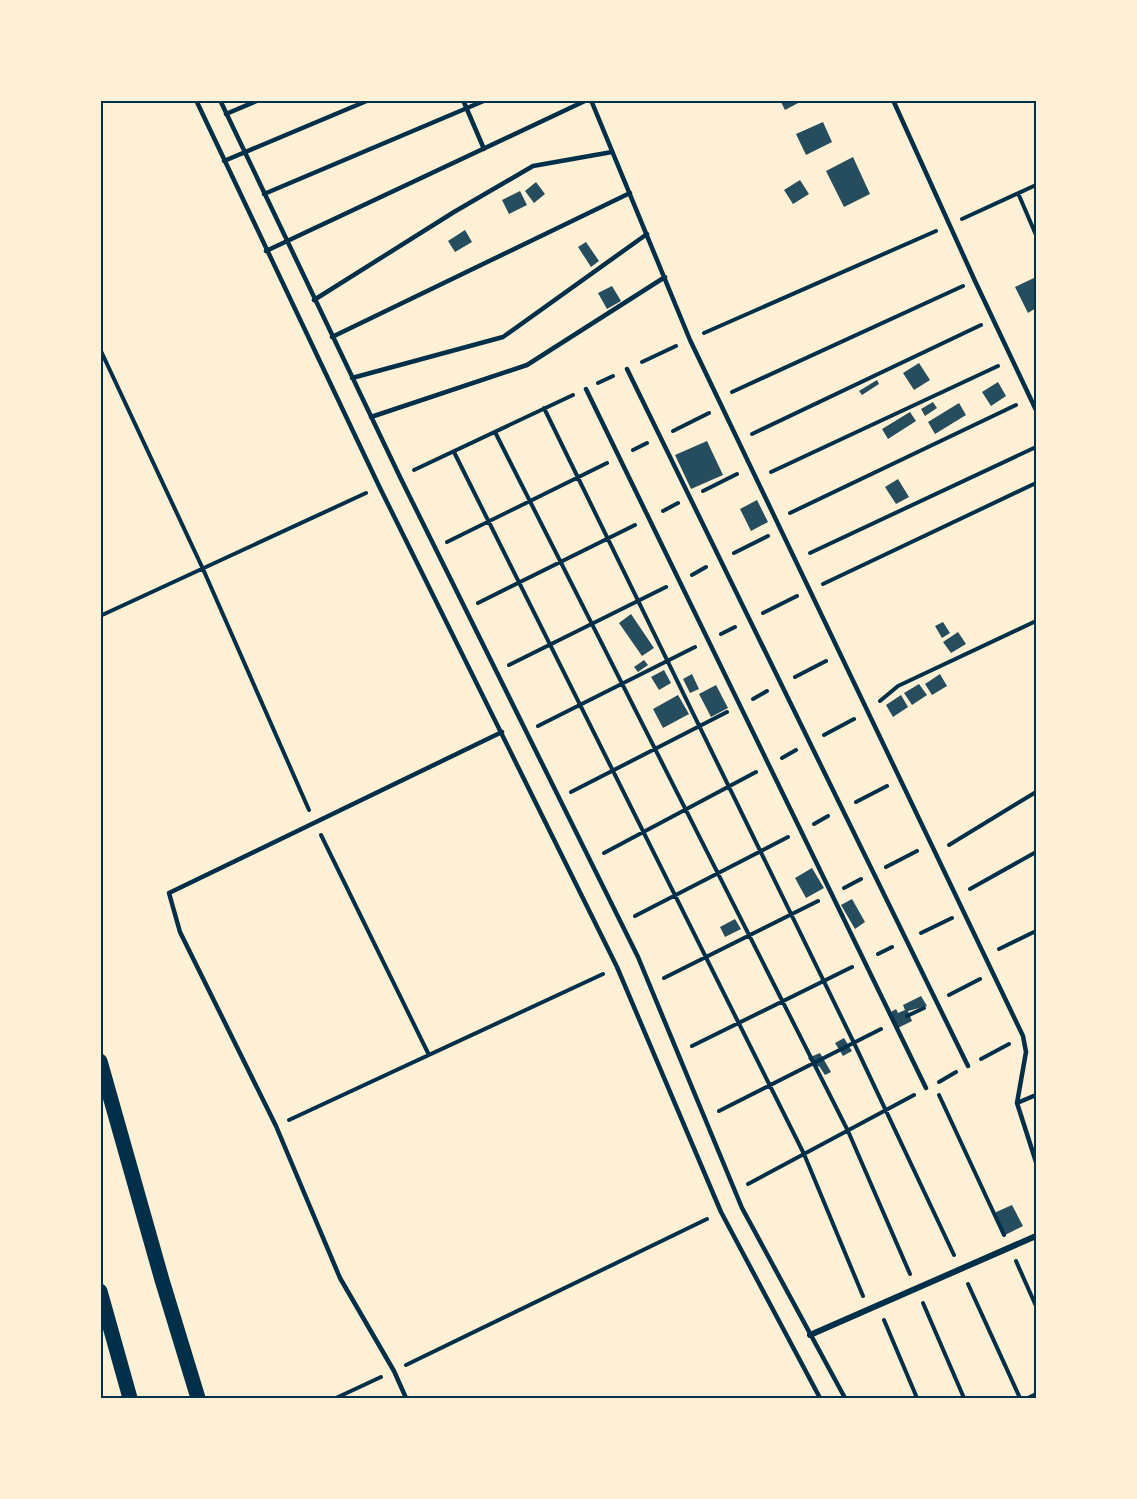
<svg xmlns="http://www.w3.org/2000/svg" width="1137" height="1499" font-family="'Golos Text',sans-serif">
	<rect width="100%" height="100%" fill="#fdf0d5"/>
	<!-- building -->
	<path fill="#264d5e" d="M780 100H799L800 102 785 110Z
		M823 122 832 142 806 155 796 134Z
		M853 157 870 194 844 207 826 171Z
		M800 180 809 194 793 204 784 190Z
		M536 182 545 194 534 203 525 191Z
		M520 191 527 205 509 214 502 200Z
		M465 230 472 242 455 252 448 241Z
		M586 242 599 261 591 267 578 247Z
		M1036 277V308L1028 313 1015 287Z
		M612 286 621 301 607 309 598 293Z
		M919 363 930 380 914 390 903 373Z
		M877 380 879 384 862 395 859 391Z
		M998 382 1006 396 991 406 982 392Z
		M933 402 937 408 925 416 921 409Z
		M959 403 966 415 935 434 928 422Z
		M910 412 916 421 888 439 882 429Z
		M707 441 723 475 691 489 675 455Z
		M898 479 909 497 896 504 885 487Z
		M757 500 768 522 751 531 740 509Z
		M631 614 654 648 642 656 619 623Z
		M943 622 950 633 942 638 935 626Z
		M958 632 966 644 951 653 943 642Z
		M644 660 648 665 638 672 634 667Z
		M664 670 671 683 659 690 651 677Z
		M692 674 699 689 690 693 683 679Z
		M940 674 947 686 932 695 925 684Z
		M919 684 927 695 912 705 904 693Z
		M716 685 728 708 711 717 699 694Z
		M678 695 689 714 663 728 653 709Z
		M901 695 908 707 893 717 886 705Z
		M812 868 824 888 806 898 795 878Z
		M852 899 865 922 855 929 841 905Z
		M735 919 741 929 725 937 720 927Z
		M921 996 927 1006 908 1011 912 1021 898 1028 891 1012 896 1009 898 1013 905 1010 903 1005Z
		M844 1038 852 1051 843 1056 835 1043Z
		M820 1053 831 1072 825 1075 819 1066 815 1068 808 1058Z
		M1012 1205 1023 1226 1005 1235 994 1213Z"/>
	<g fill="none" stroke-linecap="round" stroke-linejoin="round">
		<!-- path -->
		<path stroke="#003049" stroke-width="4" d="M1018 193 1036 235
			M962 219 1036 185
			M704 333 936 231
			M100 349 203 569 309 810
			M642 362 676 346
			M598 383 613 376
			M732 392 963 286
			M544 408 854 1043 954 1255
			M673 431 709 413
			M495 432 848 1131 910 1274
			M752 434 981 325
			M633 450 647 443
			M454 452 804 1154 863 1296
			M414 470 573 395
			M771 472 998 366
			M703 491 737 474
			M663 511 678 503
			M790 513 1016 405
			M447 542 607 463
			M734 553 768 536
			M810 553 1036 447
			M692 575 706 567
			M823 584 1036 483
			M478 603 635 525
			M763 613 797 596
			M100 616 366 493
			M721 634 735 627
			M509 665 666 587
			M795 677 826 661
			M753 699 767 691
			M880 701 898 686 1036 621
			M538 726 695 647
			M824 735 854 719
			M782 758 796 750
			M571 792 727 712
			M856 802 887 786
			M814 824 828 816
			M321 835 429 1055
			M949 845 1036 792
			M604 853 756 772
			M886 867 917 851
			M844 888 861 879
			M970 889 1036 852
			M635 916 788 837
			M921 933 952 918
			M999 949 1036 931
			M878 954 892 947
			M664 978 818 901
			M949 995 980 979
			M907 1016 924 1008
			M692 1046 852 967
			M981 1059 1009 1044
			M939 1082 956 1072
			M939 1095 1004 1235
			M719 1111 881 1029
			M289 1120 603 974
			M748 1184 914 1095
			M1016 1261 1036 1306
			M968 1284 1020 1398
			M923 1303 964 1398
			M884 1320 917 1398
			M406 1365 707 1219
			M336 1398 381 1377
			M1028 1398 1036 1394"/>
		<!-- service -->
		<path stroke="#003049" stroke-width="4.5" d="M196 100 379 486 617 967 721 1212 820 1398
			M220 100 400 477 638 957 742 1208 845 1398
			M463 100 484 149
			M591 100 690 340 1023 1036 1026 1052 1017 1103 1036 1162
			M893 100 975 281 1036 410
			M226 114 259 100
			M224 161 369 100
			M264 194 486 100
			M266 251 587 100
			M314 300 454 212 533 166 612 152
			M332 337 630 193
			M627 369 968 1066
			M352 378 503 337 647 234
			M586 389 926 1088
			M371 417 527 365 665 277
			M1017 1103 1036 1095
			M406 1398 394 1371 340 1278 276 1126 180 932 169 893 502 732"/>
		<!-- minor -->
		<path stroke="#003049" stroke-width="6" d="M810 1335 1036 1236"/>
		<!-- primary -->
		<path stroke="#003049" stroke-width="15" d="M100 1061 162 1280 198 1398
			M100 1291 130 1398"/>
	</g>
	<!-- border -->
	<rect width="1137" height="1499" fill="none" stroke="#fdf0d5" stroke-width="204"/>
	<rect x="102" y="102" width="933" height="1295" fill="none" stroke="#003049" stroke-width="2"/>
</svg>
